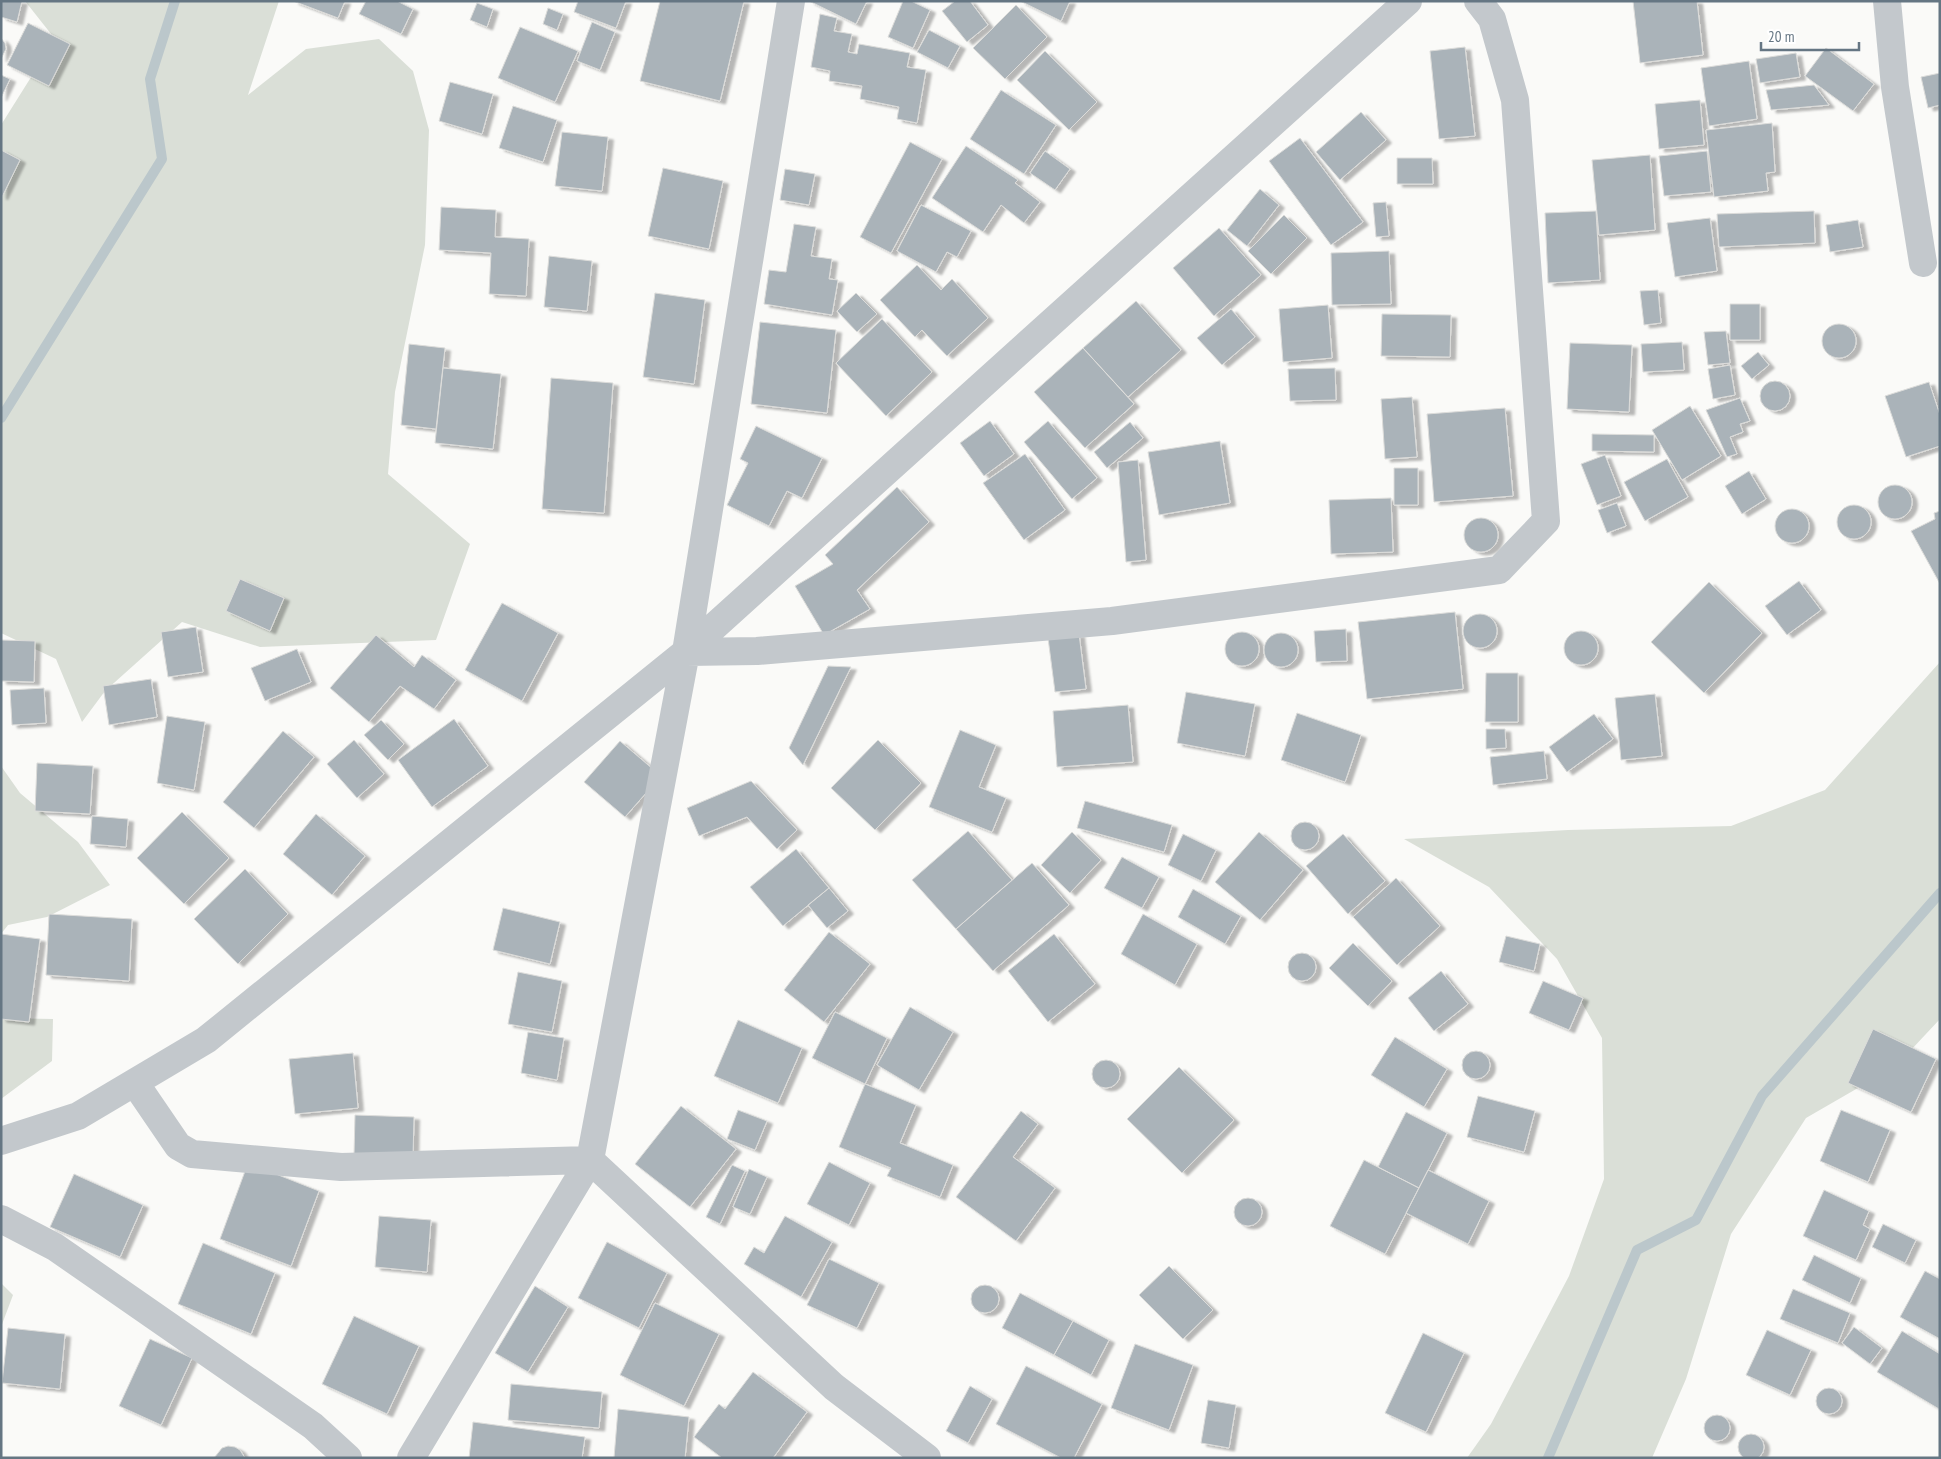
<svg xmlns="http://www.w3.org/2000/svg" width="1941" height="1459" font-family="'PT Sans Narrow',sans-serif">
	<defs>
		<filter id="shadow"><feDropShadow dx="5.5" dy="3" stdDeviation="1" flood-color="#0004"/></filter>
	</defs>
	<rect width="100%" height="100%" fill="#fafaf8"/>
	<!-- green -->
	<path fill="#dadfd7" d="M25 1H279L248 95 306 49 379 39 413 71 429 130 425 245 395 392 388 474 470 544 436 640 260 647 182 622 105 691 82 722 56 659 1 633V125L55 39Z
		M1940 662V1019L1896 1066 1806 1118 1731 1234 1686 1379 1652 1458H1467L1491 1424 1569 1276 1604 1179 1602 1038 1557 959 1489 887 1404 839 1568 830 1731 826 1825 790Z
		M1 766 20 793 78 842 110 885 47 917 8 925 1 934Z
		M1 1018 53 1019 52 1061 1 1099Z
		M1 1283 13 1295 1 1327Z"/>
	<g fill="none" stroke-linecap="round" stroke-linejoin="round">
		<!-- stream -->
		<path stroke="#bbc7cb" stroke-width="10" d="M1 418 162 159 150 79 175 1
			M1548 1458 1637 1250 1696 1220 1762 1096 1940 893"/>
	</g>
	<!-- building -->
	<path fill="#aab3b9" stroke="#dcdcda" filter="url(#shadow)" d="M1 1H22L17 22 1 17Z
		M293 1H345L338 18Z
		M366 1H397L413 9 401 34 359 14Z
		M578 1H626L616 28 574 12Z
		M660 1H744L720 101 640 81Z
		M809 1H867L856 24Z
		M903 1H911L930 10 913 48 888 37Z
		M955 1H970L988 25 967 42 942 11Z
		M1020 1H1070L1061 21Z
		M1633 1H1697L1703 55 1640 63Z
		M477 3 493 9 487 27 470 20Z
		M1016 5 1047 37 1005 79 973 48Z
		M548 8 563 14 557 30 543 24Z
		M820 14 837 18 834 31 852 34 848 52 857 54 859 44 910 53 907 67 926 70 917 123 897 119 899 107 860 99 862 86 829 81 830 71 811 67Z
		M592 22 615 32 600 70 577 61Z
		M28 23 70 44 49 86 7 65Z
		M520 27 578 51 555 102 498 78Z
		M929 30 960 46 948 68 917 52Z
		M1 38 5 43 6 49 1 59Z
		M1465 47 1475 136 1439 139 1430 51Z
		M1826 48 1874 84 1853 111 1805 76Z
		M1045 51 1097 102 1069 130 1017 80Z
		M1796 53 1800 77 1760 83 1756 59Z
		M1749 61 1757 119 1709 126 1701 68Z
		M1940 73V105L1928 108 1921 77Z
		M1 75 10 79 1 98Z
		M450 82 493 94 482 134 439 121Z
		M1814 85 1829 105 1771 110 1766 90Z
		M1001 90 1056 125 1024 174 970 139Z
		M1700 100 1704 145 1659 149 1655 104Z
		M513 106 557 120 543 162 499 148Z
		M1361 112 1386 140 1340 180 1316 152Z
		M1772 123 1775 172 1766 173 1768 191 1714 197 1706 130Z
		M562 132 608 137 602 191 555 186Z
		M1300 138 1363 222 1331 245 1269 161Z
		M910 142 942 159 891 253 860 237Z
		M966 146 1018 180 1015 183 1040 202 1024 223 1001 205 983 232 932 198Z
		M1 150 20 160 2 197 1 196Z
		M1045 151 1070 169 1055 190 1030 173Z
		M1707 151 1711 192 1664 196 1659 156Z
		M1650 155 1655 230 1599 235 1592 160Z
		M1397 158H1432L1433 184H1397Z
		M663 168 723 181 709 249 648 236Z
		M785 169 815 174 809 205 780 200Z
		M1260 189 1279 205 1247 246 1227 230Z
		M1386 202 1389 236 1376 237 1373 203Z
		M921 205 971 231 957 257 947 252 936 272 897 251Z
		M441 207 496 210 495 237 529 239 526 296 489 294 491 253 439 250Z
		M1596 211 1600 280 1548 283 1545 213Z
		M1814 211 1815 243 1719 247 1717 214Z
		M1284 215 1307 238 1271 274 1248 251Z
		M1710 218 1717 271 1675 277 1667 223Z
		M1858 220 1863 247 1830 252 1826 225Z
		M794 224 816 227 811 256 832 259 829 279 838 280 832 315 764 304 769 270 786 272Z
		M1219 228 1261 275 1214 316 1173 268Z
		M1389 251 1391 304 1332 305 1331 253Z
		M549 256 592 261 587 311 544 307Z
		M917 265 941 290 952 279 988 318 947 356 922 330 915 337 880 300Z
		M1658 290 1661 323 1644 325 1640 291Z
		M655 293 705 300 694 384 643 377Z
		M856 293 877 314 857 332 837 311Z
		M1136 301 1181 350 1128 397 1083 348Z
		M1730 304H1760V340H1730Z
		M1328 305 1332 358 1283 362 1279 309Z
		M1231 309 1255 337 1222 365 1197 338Z
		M1382 314 1451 315 1450 357 1381 356Z
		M882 319 932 372 886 416 836 363Z
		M760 322 836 330 827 413 751 404Z
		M1822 341a17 17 0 1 1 34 0a17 17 0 1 1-34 0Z
		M1726 331 1730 363 1708 365 1704 332Z
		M1682 342 1684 370 1643 372 1641 344Z
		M1570 343 1632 345 1629 412 1567 409Z
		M409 344 445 348 436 429 401 425Z
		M1083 348 1134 404 1085 448 1034 392Z
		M1758 352 1769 365 1752 379 1741 366Z
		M1730 365 1735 395 1713 399 1708 369Z
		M443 368 501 374 493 449 435 443Z
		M1335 368 1336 400 1290 401 1288 369Z
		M551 378 613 383 604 513 542 509Z
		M1760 396a15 15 0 1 1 30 0a15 15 0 1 1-30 0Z
		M1929 382 1940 415V446L1906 457 1885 396Z
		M1412 397 1417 457 1385 459 1381 399Z
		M1740 398 1750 421 1740 424 1743 432 1730 437 1737 454 1727 457 1706 410Z
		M1690 406 1721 456 1682 480 1652 430Z
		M1505 408 1513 496 1434 502 1427 414Z
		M990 421 1014 454 984 476 960 443Z
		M1048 421 1097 478 1072 499 1024 442Z
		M1130 422 1143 438 1107 468 1094 452Z
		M756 426 822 458 802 498 787 491 769 526 727 505 748 463 740 459Z
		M1592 434 1654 435V452L1592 451Z
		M1220 441 1230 503 1159 515 1148 452Z
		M1025 454 1065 510 1024 540 983 483Z
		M1605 455 1621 496 1597 505 1581 464Z
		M1667 459 1688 497 1645 521 1624 482Z
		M1138 460 1146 560 1126 562 1118 462Z
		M1394 468H1418V505H1394Z
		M1749 471 1766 499 1742 514 1725 486Z
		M1878 502a17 17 0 1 1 34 0a17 17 0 1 1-34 0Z
		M897 487 929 522 857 590 870 609 824 635 795 586 833 564 825 555Z
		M1391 498 1393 552 1331 554 1329 500Z
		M1617 503 1626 526 1607 533 1598 510Z
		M1837 522a17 17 0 1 1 34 0a17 17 0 1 1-34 0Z
		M1775 526a17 17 0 1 1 34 0a17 17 0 1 1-34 0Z
		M1940 511V584L1911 531 1935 519 1934 513Z
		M1464 535a17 17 0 1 1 34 0a17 17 0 1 1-34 0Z
		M240 579 284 598 270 631 226 611Z
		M1799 581 1821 610 1787 635 1765 606Z
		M1709 582 1762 633 1704 693 1651 642Z
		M502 603 558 633 522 701 465 670Z
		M1455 612 1463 689 1367 699 1358 622Z
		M1463 631a17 17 0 1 1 34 0a17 17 0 1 1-34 0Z
		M196 627 203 672 168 677 161 632Z
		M1346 629 1347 661 1316 662 1314 631Z
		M1564 648a17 17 0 1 1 34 0a17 17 0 1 1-34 0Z
		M1225 649a17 17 0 1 1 34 0a17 17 0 1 1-34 0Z
		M1264 650a17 17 0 1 1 34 0a17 17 0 1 1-34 0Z
		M1079 634 1086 689 1055 692 1048 638Z
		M376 635 414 667 422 655 456 680 434 709 400 686 369 722 330 688Z
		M1 640 35 641 34 682 1 681Z
		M297 649 311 682 265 701 251 668Z
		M828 666 851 667 803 765 789 748Z
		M1486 673H1518V722H1485Z
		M151 679 157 717 109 725 103 686Z
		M44 688 46 723 12 725 10 690Z
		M1186 692 1255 704 1245 756 1177 743Z
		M1655 694 1662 756 1621 760 1615 698Z
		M1128 705 1133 762 1057 767 1053 711Z
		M1297 713 1361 735 1345 782 1281 760Z
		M1594 714 1613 739 1567 772 1549 747Z
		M167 716 205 722 194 790 157 783Z
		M454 719 488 766 432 807 398 760Z
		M381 720 404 744 388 760 364 735Z
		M1486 729H1505L1506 748 1486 749Z
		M960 730 996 745 979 787 1006 798 992 832 929 807Z
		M283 731 314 757 254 828 223 802Z
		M354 740 384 774 357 798 327 764Z
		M878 740 921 783 875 830 831 788Z
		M620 741 661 776 625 817 584 782Z
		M1544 751 1547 779 1493 785 1490 757Z
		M37 763 93 766 90 814 35 811Z
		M751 781 797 830 777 849 747 817 699 836 687 808Z
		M1085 801 1172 825 1164 852 1077 828Z
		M182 812 229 858 184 904 137 858Z
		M316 814 365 856 332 895 283 854Z
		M92 816 128 819 126 847 90 844Z
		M1291 836a14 14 0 1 1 28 0a14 14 0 1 1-28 0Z
		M968 831 1012 880 956 929 912 880Z
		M1072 832 1101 860 1070 893 1041 865Z
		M1259 832 1303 870 1260 920 1215 882Z
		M1183 834 1216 850 1201 881 1168 865Z
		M1343 834 1385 881 1348 914 1306 866Z
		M796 849 829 888 783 926 750 887Z
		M1122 857 1159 877 1142 908 1104 888Z
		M1032 863 1069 905 993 971 956 929Z
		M245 869 288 914 238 964 194 919Z
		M1396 878 1440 926 1397 965 1353 917Z
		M829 888 848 911 827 928 808 905Z
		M1193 889 1241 916 1225 944 1178 917Z
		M503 908 560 922 550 964 493 950Z
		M49 914 132 919 129 981 46 975Z
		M1143 914 1197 944 1175 985 1121 954Z
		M829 932 870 964 824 1022 784 990Z
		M1 934 40 939 29 1022 1 1019Z
		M1054 934 1095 984 1048 1022 1008 971Z
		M1506 936 1540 944 1534 971 1499 962Z
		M1353 943 1392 981 1368 1006 1329 968Z
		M1288 967a14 14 0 1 1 28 0a14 14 0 1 1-28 0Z
		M1441 971 1468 1004 1434 1031 1408 998Z
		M518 972 562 981 552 1032 508 1024Z
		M1543 981 1583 998 1569 1030 1529 1013Z
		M910 1007 953 1032 919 1090 877 1065Z
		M835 1012 887 1038 865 1084 812 1058Z
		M738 1020 802 1048 778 1103 714 1076Z
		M1873 1029 1936 1059 1911 1112 1848 1083Z
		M528 1032 564 1038 557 1080 521 1073Z
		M1395 1037 1447 1069 1424 1107 1371 1075Z
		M1462 1065a14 14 0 1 1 28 0a14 14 0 1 1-28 0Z
		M353 1053 358 1108 295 1114 289 1059Z
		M1092 1074a14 14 0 1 1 28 0a14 14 0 1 1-28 0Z
		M1179 1067 1234 1120 1182 1173 1127 1119Z
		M865 1084 916 1105 900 1143 953 1165 940 1197 887 1176 891 1168 839 1147Z
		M1478 1096 1535 1111 1524 1152 1467 1137Z
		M681 1106 736 1149 690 1207 635 1164Z
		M738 1110 767 1121 755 1150 727 1139Z
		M1841 1110 1890 1130 1868 1182 1820 1161Z
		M1021 1111 1038 1124 1013 1157 1055 1188 1016 1241 956 1197Z
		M1406 1112 1447 1133 1419 1188 1378 1167Z
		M355 1115 414 1117 413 1156 354 1154Z
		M1364 1160 1419 1188 1385 1254 1330 1226Z
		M829 1162 870 1183 849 1225 807 1204Z
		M248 1163 319 1191 291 1266 220 1239Z
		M732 1165 745 1171 720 1224 706 1217Z
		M749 1169 767 1177 750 1214 733 1207Z
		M1428 1170 1489 1201 1468 1244 1406 1213Z
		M74 1174 143 1205 120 1257 50 1227Z
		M1824 1190 1869 1211 1863 1225 1870 1229 1856 1260 1803 1236Z
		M1234 1212a14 14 0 1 1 28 0a14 14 0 1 1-28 0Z
		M379 1216 431 1220 427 1272 375 1267Z
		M785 1216 832 1242 801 1297 744 1264 754 1247 764 1253Z
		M1883 1224 1916 1240 1905 1263 1872 1247Z
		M607 1242 667 1273 639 1328 578 1298Z
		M203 1243 275 1273 251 1334 178 1304Z
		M1814 1255 1861 1278 1850 1303 1802 1280Z
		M829 1259 879 1283 857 1328 807 1305Z
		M1169 1266 1213 1310 1183 1339 1139 1295Z
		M1925 1271 1940 1279V1339L1900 1317Z
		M971 1299a14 14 0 1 1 28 0a14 14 0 1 1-28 0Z
		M535 1286 568 1307 528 1372 495 1353Z
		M1793 1289 1850 1313 1838 1343 1780 1319Z
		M1020 1293 1073 1321 1054 1355 1002 1328Z
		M655 1303 719 1334 684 1406 620 1375Z
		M354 1316 419 1346 387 1414 322 1384Z
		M1073 1321 1109 1340 1091 1375 1054 1355Z
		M1854 1327 1882 1348 1870 1364 1842 1343Z
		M8 1328 65 1334 60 1389 2 1383Z
		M1767 1330 1811 1350 1790 1395 1746 1375Z
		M1902 1331 1940 1354 1939 1409 1877 1372Z
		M1423 1333 1464 1353 1426 1432 1385 1413Z
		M150 1339 192 1358 161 1425 119 1406Z
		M1135 1344 1193 1365 1169 1430 1111 1408Z
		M1026 1366 1102 1404 1074 1458H1061L996 1424Z
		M753 1372 807 1412 773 1458H722L694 1437 719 1404 725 1409Z
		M511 1384 602 1392 599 1428 508 1420Z
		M970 1386 992 1399 968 1443 946 1431Z
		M1816 1401a13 13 0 1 1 26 0a13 13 0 1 1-26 0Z
		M1208 1400 1236 1405 1229 1448 1201 1443Z
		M618 1409 689 1417 685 1458H614Z
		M1704 1428a13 13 0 1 1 26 0a13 13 0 1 1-26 0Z
		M473 1422 585 1437 582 1458H469Z
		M1738 1447a13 13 0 1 1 26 0a13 13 0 1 1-26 0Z
		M228 1446 235 1447 240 1450 245 1458H214L222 1448Z"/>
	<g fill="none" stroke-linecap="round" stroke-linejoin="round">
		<!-- street -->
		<path stroke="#c3c8cc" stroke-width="28" d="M1887 1 1895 87 1923 263
			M686 652 757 651 1112 621 1499 570 1546 521 1515 100 1492 19 1478 1
			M135 1083 178 1146 192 1154 341 1167 590 1160 834 1387 927 1458
			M1 1141 78 1116 206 1040 686 652 1408 1
			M1 1219 55 1247 313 1426 348 1458
			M411 1458 590 1160 686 652 791 1"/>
	</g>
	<!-- border -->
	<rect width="1941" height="1459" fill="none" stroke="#657683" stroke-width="5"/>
	<!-- scale -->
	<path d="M1761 42v8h98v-8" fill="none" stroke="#657683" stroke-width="2.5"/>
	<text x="1768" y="42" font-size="15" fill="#657683" stroke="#ffffff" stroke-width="4" paint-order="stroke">20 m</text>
</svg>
